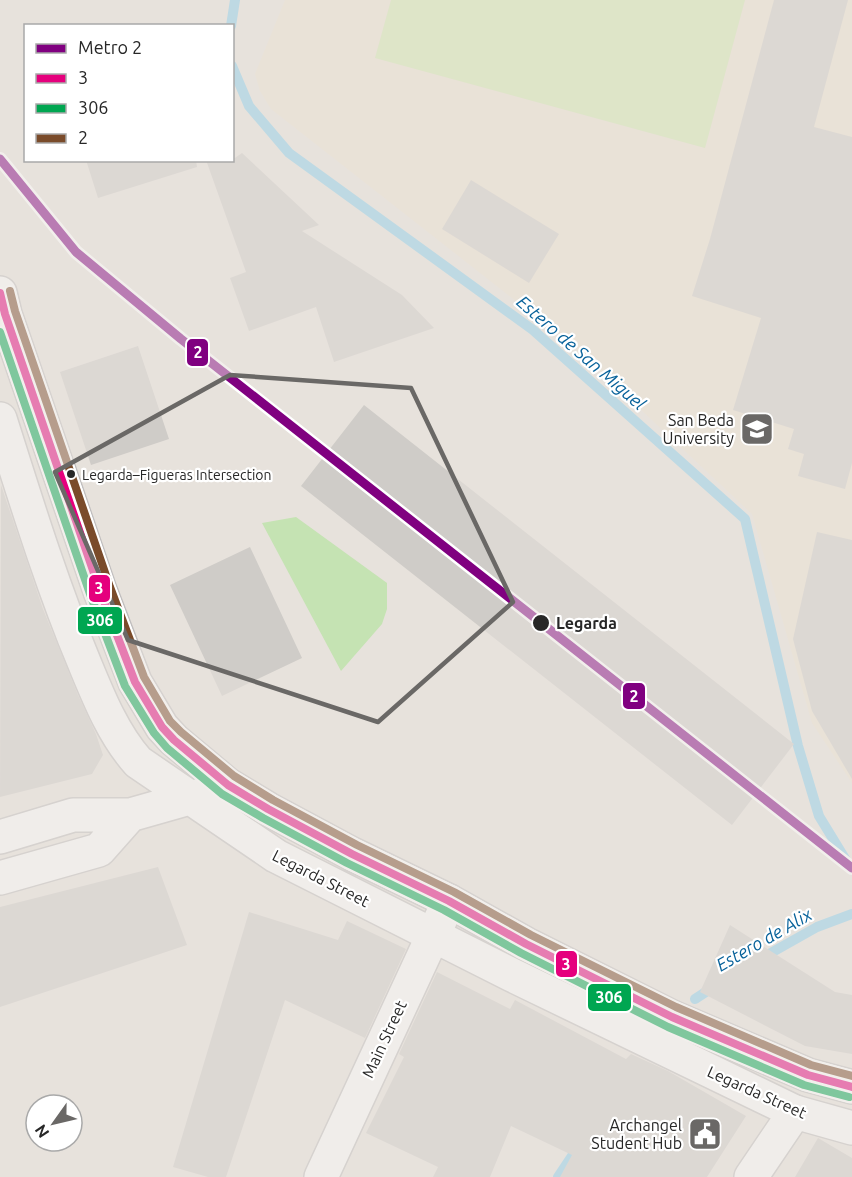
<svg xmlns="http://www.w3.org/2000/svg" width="852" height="1177" font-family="Ubuntu,sans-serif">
	<rect width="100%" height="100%" fill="#e7e2dc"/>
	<!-- education -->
	<path fill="#ebe2d0" d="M285 0H852V783L812 723 752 514 572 345 271 109 260 91 255 74Z"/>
	<!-- green -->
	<path fill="#c5e3b3" d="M296 517 387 583V609L382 624 341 671 262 523Z"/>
	<!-- pitch -->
	<path fill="#d2e8b0" d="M391 0H745L705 148 375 58Z"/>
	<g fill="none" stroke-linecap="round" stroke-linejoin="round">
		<!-- stream -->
		<path stroke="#8ccfeb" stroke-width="10" d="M231 26 235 0
			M232 66 249 106 289 153 533 330 745 519 798 746 819 816 852 870
			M762 958 817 927 852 914
			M695 999 715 986
			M558 1177 576 1150"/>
	</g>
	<!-- building -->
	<path fill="#cfccc8" d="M774 0H848L814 127 852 137V463L845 489 798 476 804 454 788 449 794 429 733 410 761 318 692 296 710 239Z
		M242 153 319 225 302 231 402 295 434 328 334 362 316 307 249 331 230 278 246 272 206 160H232Z
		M86 160H196L197 167 98 198Z
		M471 180 559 234 529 283 442 229Z
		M138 346 169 439 91 465 60 372Z
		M364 405 794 744 732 825 301 486Z
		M1 485 43 609 78 695 96 734 103 755 92 774 0 797Z
		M817 532 852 540V779L812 711 793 639Z
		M250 547 302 658 222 696 170 585Z
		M158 867 187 945 0 1007V907Z
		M249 912 338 940 347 921 406 949 365 1038 285 1000 226 1177H208L173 1167Z
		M730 925 835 992 852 995V1054L805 1046 700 992Z
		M437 972 510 1009 515 1000 626 1059 631 1054 668 1071 746 1116 707 1177H560L572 1155 511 1126 490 1177H433L438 1167 366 1133 404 1057 399 1054Z
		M818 1138 852 1158V1177H795Z"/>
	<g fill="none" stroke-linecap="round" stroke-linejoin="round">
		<defs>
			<path id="street" d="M321 1177 449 901
				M751 1177 795 1112"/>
			<path id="secondary" d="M0 293 5 314 100 591 135 682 162 727 174 740 228 785 268 809 352 854 449 901 526 944 672 1017 808 1075 852 1087
				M0 419C26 501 51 583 84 662 98 696 113 734 138 762L276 856 512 975 795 1112 852 1128
				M0 837 73 815H130L204 794
				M0 878 99 850 130 815"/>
		</defs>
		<!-- street casing -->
		<use href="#street" stroke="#c0bebe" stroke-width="36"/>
		<!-- secondary casing -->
		<use href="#secondary" stroke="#c0bebe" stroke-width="36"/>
		<!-- street -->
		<use href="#street" stroke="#fbfbfa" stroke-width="33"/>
		<!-- secondary -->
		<use href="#secondary" stroke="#fbfbfa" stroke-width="33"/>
		<defs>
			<path id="bus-1" d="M0 293 5 314 100 591 135 682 162 727 174 740 228 785 268 809 352 854 449 901 526 944 672 1017 808 1075 852 1087"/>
			<path id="bus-2" d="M0 332 90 594 125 686 154 733 167 748 222 794 263 818 347 863 444 910 521 953 668 1027 804 1085 849 1097"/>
			<path id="bus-3" d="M10 291 15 311 110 587 144 677 170 721 181 732 234 776 273 800 357 845 454 892 531 935 676 1007 811 1065 852 1076"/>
		</defs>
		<!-- bus-1 casing -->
		<use href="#bus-1" stroke="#fff" stroke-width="12"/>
		<!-- bus-2 casing -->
		<use href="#bus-2" stroke="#fff" stroke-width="12"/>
		<!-- bus-3 casing -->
		<use href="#bus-3" stroke="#fff" stroke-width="12"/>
		<!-- bus-1 -->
		<use href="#bus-1" stroke="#e5007d" stroke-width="8"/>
		<!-- bus-2 -->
		<use href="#bus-2" stroke="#00a651" stroke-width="8"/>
		<!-- bus-3 -->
		<use href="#bus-3" stroke="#7a4b2a" stroke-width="8"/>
		<defs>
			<path id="metro-1" d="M0 159 76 252 181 339 852 868"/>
		</defs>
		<!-- metro-1 casing -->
		<use href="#metro-1" stroke="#fff" stroke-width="14"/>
		<!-- metro-1 -->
		<use href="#metro-1" stroke="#800080" stroke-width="9"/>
	</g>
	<!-- marked area -->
	<path d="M0 0H852V1177H0ZM230 375 411 388 513 602 378 722 128 640 55 472Z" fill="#e7e2dc" fill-opacity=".55" fill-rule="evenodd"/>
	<path fill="none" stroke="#6a6866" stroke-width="4.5" stroke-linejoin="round" d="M230 375 411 388 513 602 378 722 128 640 55 472Z"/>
	<!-- icons -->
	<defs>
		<symbol id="university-square" viewBox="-11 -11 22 22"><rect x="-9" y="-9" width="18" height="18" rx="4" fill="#6a6866" stroke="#fff"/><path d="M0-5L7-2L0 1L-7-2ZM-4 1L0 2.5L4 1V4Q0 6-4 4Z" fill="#fff"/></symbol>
		<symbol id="civic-square" viewBox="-11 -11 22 22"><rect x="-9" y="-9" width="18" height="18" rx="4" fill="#6a6866" stroke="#fff"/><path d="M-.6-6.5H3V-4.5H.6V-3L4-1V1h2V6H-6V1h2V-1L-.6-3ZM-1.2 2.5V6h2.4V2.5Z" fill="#fff"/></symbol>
	</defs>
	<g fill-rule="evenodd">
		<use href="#university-square" x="738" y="410" width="38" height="38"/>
		<use href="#civic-square" x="686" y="1115" width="38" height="38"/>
	</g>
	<!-- markers -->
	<g fill="#272727" stroke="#fff" stroke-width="2">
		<circle cx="71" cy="474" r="5"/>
		<circle cx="541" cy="623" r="9"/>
	</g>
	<g text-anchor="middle" stroke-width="4.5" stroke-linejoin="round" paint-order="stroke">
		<!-- bus labels -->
		<g font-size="14" fill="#272727" stroke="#fff" text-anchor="start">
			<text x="82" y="480">Legarda–Figueras Intersection</text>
		</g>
		<!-- poi labels -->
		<g font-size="16" fill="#272727" stroke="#fff" text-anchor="end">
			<text x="734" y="426">San Beda<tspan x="734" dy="18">University</tspan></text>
			<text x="682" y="1131">Archangel<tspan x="682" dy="18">Student Hub</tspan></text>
		</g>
		<!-- stop labels -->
		<g font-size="16" font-weight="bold" fill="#272727" stroke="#fff" text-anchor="start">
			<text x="556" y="629">Legarda</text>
		</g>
		<!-- street labels -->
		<g font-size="16" fill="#272727" stroke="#fff">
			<text transform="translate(321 878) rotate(27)" y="6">Legarda Street</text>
			<text transform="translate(384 1039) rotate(-65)" y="6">Main Street</text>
			<text transform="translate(757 1092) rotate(24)" y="6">Legarda Street</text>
		</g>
		<!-- water labels -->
		<g font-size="18" font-style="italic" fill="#08629a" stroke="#fff">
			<text transform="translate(581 353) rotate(41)" y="6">Estero de San Miguel</text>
			<text transform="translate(764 940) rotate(-30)" y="6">Estero de Alix</text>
		</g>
	</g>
	<g stroke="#fff" stroke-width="2">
		<rect x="186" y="338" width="23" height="29" rx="6" fill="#800080"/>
		<rect x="88" y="574" width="23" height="29" rx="6" fill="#e5007d"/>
		<rect x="77" y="606" width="46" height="29" rx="6" fill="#00a651"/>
		<rect x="622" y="682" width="24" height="28" rx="6" fill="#800080"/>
		<rect x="555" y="950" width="23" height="28" rx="6" fill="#e5007d"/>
		<rect x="587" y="983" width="45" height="29" rx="6" fill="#00a651"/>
	</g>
	<g font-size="16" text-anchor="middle" font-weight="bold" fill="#fff">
		<text x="198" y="358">2</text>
		<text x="99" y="594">3</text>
		<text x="100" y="626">306</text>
		<text x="634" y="702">2</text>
		<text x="566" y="970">3</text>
		<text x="609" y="1003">306</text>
	</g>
	<!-- legend -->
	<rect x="24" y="24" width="210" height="138" fill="#ffffff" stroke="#a9a9a9" stroke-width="1.5"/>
	<rect x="36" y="44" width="30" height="9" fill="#800080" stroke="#a9a9a9" stroke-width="1.5"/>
	<text x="78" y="54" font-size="18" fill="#272727">Metro 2</text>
	<rect x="36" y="74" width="30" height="9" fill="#e5007d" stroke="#a9a9a9" stroke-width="1.5"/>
	<text x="78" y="84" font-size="18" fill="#272727">3</text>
	<rect x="36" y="104" width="30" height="9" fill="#00a651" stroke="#a9a9a9" stroke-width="1.5"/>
	<text x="78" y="114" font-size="18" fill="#272727">306</text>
	<rect x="36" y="134" width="30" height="9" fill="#7a4b2a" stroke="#a9a9a9" stroke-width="1.5"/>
	<text x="78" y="144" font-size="18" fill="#272727">2</text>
	<!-- north arrow -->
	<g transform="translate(54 1123) rotate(236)"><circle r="28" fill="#ffffff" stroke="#a9a9a9" stroke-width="1.5"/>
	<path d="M0-4.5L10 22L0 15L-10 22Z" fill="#6a6866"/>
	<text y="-9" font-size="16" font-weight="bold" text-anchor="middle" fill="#272727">N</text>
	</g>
</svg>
